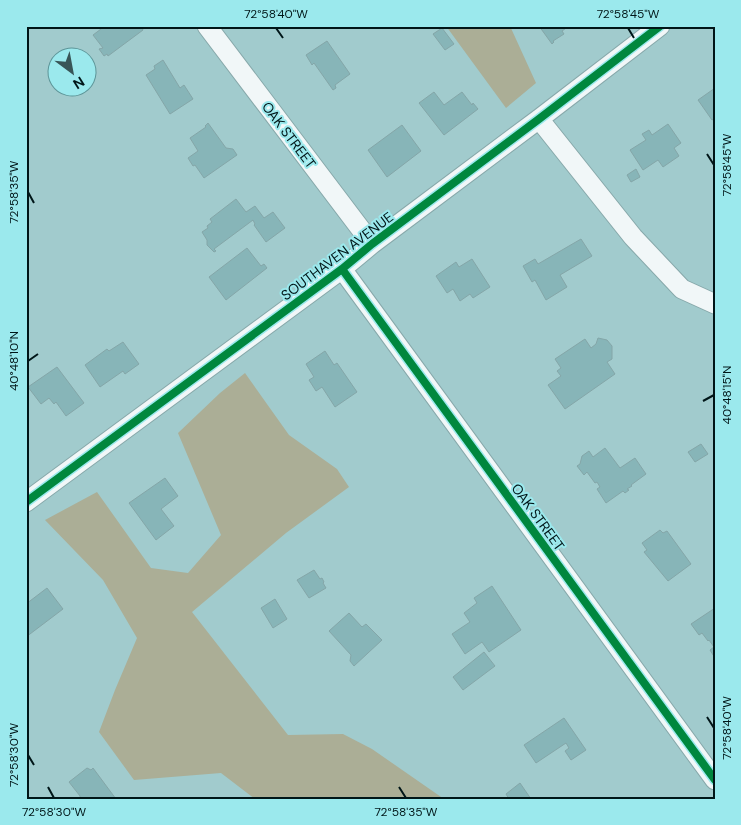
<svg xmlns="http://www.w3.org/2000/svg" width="741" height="825" font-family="'DM Sans',sans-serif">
	<rect width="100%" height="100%" fill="#a1cbcd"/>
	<!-- green -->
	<path fill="#abae96" d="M446 26H510L536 83 506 108Z
		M245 373 289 435 337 469 349 487 286 533 192 612 288 735 343 734 372 749 444 799H255L221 773 134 780 99 732 115 690 137 638 103 580 45 520 97 492 151 568 188 573 221 535 178 433 220 393Z"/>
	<!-- building -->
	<path fill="#87b5b8" stroke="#84a6a8" d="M105 26H141L143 30 108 56 107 54 104 56 99 49 103 48 93 35Z
		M539 26H569L562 31 564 34 553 41 554 42 552 44Z
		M442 28 454 44 445 50 433 34Z
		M327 41 350 74 335 85 336 88 333 90 314 63 312 65 306 55Z
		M163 60 180 88 184 85 193 99 170 114 146 75 155 69 154 66Z
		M715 88V118L712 120 698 100Z
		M434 92 444 105 462 92 472 105 473 103 478 109 444 135 419 103Z
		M208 123 226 148 233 149 237 155 204 178 195 165 193 166 188 158 198 151 190 138 206 127 205 126Z
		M668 124 681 143 674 148 679 156 663 167 658 160 643 170 630 150 646 140 642 134 649 130 652 135Z
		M402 125 421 151 387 177 368 150Z
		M636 169 640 177 631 182 627 175Z
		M236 199 246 212 255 206 264 218 273 212 285 228 266 242 254 225 255 224 253 220 214 249 216 251 214 252 207 245V240L202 232 208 228 207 226 212 222 210 219Z
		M581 239 592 256 560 275 567 287 546 300 535 280 532 282 523 266 535 259 538 264Z
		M247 248 261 266 264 264 267 268 226 300 209 277Z
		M472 259 490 287 473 298 470 294 460 301 453 289 447 293 436 276 456 262 459 267Z
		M598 338 607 340 612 346V359L607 362 615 374 565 409 548 385 561 376 557 371 561 368 555 359 585 339 591 348 596 344Z
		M123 342 139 364 125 374 123 371 100 387 85 365 107 349 109 351Z
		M325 351 334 365 337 363 357 392 335 407 322 387 316 391 309 380 314 377 306 364Z
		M57 367 84 403 66 416 56 402 54 404 49 398 41 404 28 387Z
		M701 444 708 454 695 462 688 452Z
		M605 448 620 468 635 458 646 474 631 485 632 486 627 489 629 490 625 493 623 491 606 503 597 489 600 487 597 482 595 483 587 472 584 475 577 466 580 464 582 456 589 451 593 457Z
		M165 478 178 496 161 509 174 526 156 540 129 503Z
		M660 530 663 533 667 531 691 564 668 581 644 552 647 550 642 543Z
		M314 570 320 579 322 578 324 582 323 583 326 588 309 598 297 580Z
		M492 586 521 630 489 652 482 642 465 654 452 634 470 622 464 613 477 603 474 598Z
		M47 588 63 609 26 637V604Z
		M275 599 287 619 273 628 261 608Z
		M715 608V658L710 650 714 647 709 640 708 641 702 633 699 635 691 624Z
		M349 613 362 627 366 624 382 640 354 666 350 661 351 655 329 631Z
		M484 652 495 666 463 690 453 677Z
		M564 718 586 750 571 760 565 751 569 748 566 743 536 763 524 745Z
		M87 768 91 770 93 768 116 799H80V796L69 782Z
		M520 783 531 799H509L506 794Z"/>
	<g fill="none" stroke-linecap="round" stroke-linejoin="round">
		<defs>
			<path id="minor" d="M207 26 372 244
				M539 119 633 237 682 289 715 304
				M342 269 715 780
				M26 502 342 269 372 244 539 119 660 26"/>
		</defs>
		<!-- minor casing -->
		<use href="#minor" stroke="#87a8aa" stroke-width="21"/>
		<!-- minor -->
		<use href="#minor" stroke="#f1f7f8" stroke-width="19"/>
		<defs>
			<path id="cycleway" d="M342 269 715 780
				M26 502 342 269 372 244 539 119 660 26"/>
		</defs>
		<!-- cycleway casing -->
		<use href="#cycleway" stroke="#9be9ed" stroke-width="11"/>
		<!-- cycleway -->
		<use href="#cycleway" stroke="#00873e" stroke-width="8"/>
	</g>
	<!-- ticks -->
	<path fill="none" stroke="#001618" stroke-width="2" d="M276 28 283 38M628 28 634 38M707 154 714 165M28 192 34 203M28 361 38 354M703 401 714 395M707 717 714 728M28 755 34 765M48 787 54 798M399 787 406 798"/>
	<g text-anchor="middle" stroke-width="4" stroke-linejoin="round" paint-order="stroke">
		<!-- street labels -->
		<g font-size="14" fill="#001618" stroke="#9be9ed">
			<text transform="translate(289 135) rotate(53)" y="5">OAK STREET</text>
			<text transform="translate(337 256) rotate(-37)" y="5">SOUTHAVEN AVENUE</text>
			<text transform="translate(538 517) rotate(54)" y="5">OAK STREET</text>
		</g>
	</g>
	<!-- border -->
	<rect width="741" height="825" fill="none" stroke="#9be9ed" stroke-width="55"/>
	<!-- north arrow -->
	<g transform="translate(72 72) rotate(148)"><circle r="24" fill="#9be9ed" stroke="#5d9598"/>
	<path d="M0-4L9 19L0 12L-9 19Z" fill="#385557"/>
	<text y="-8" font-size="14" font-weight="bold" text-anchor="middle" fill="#001618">N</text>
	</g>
	<rect x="28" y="28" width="686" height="770" fill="none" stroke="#001618" stroke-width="2"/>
	<g font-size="12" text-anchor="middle" fill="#001618">
		<text x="276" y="18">72°58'40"W</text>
		<text x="628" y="18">72°58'45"W</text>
		<text transform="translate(727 165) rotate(-90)" y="4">72°58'45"W</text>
		<text transform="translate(14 192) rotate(-90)" y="4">72°58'35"W</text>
		<text transform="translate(14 361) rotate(-90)" y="4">40°48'10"N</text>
		<text transform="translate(727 395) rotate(-90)" y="4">40°48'15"N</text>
		<text transform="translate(727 728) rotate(-90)" y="4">72°58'40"W</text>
		<text transform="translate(14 755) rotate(-90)" y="4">72°58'30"W</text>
		<text x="54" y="816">72°58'30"W</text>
		<text x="406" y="816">72°58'35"W</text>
	</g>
</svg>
